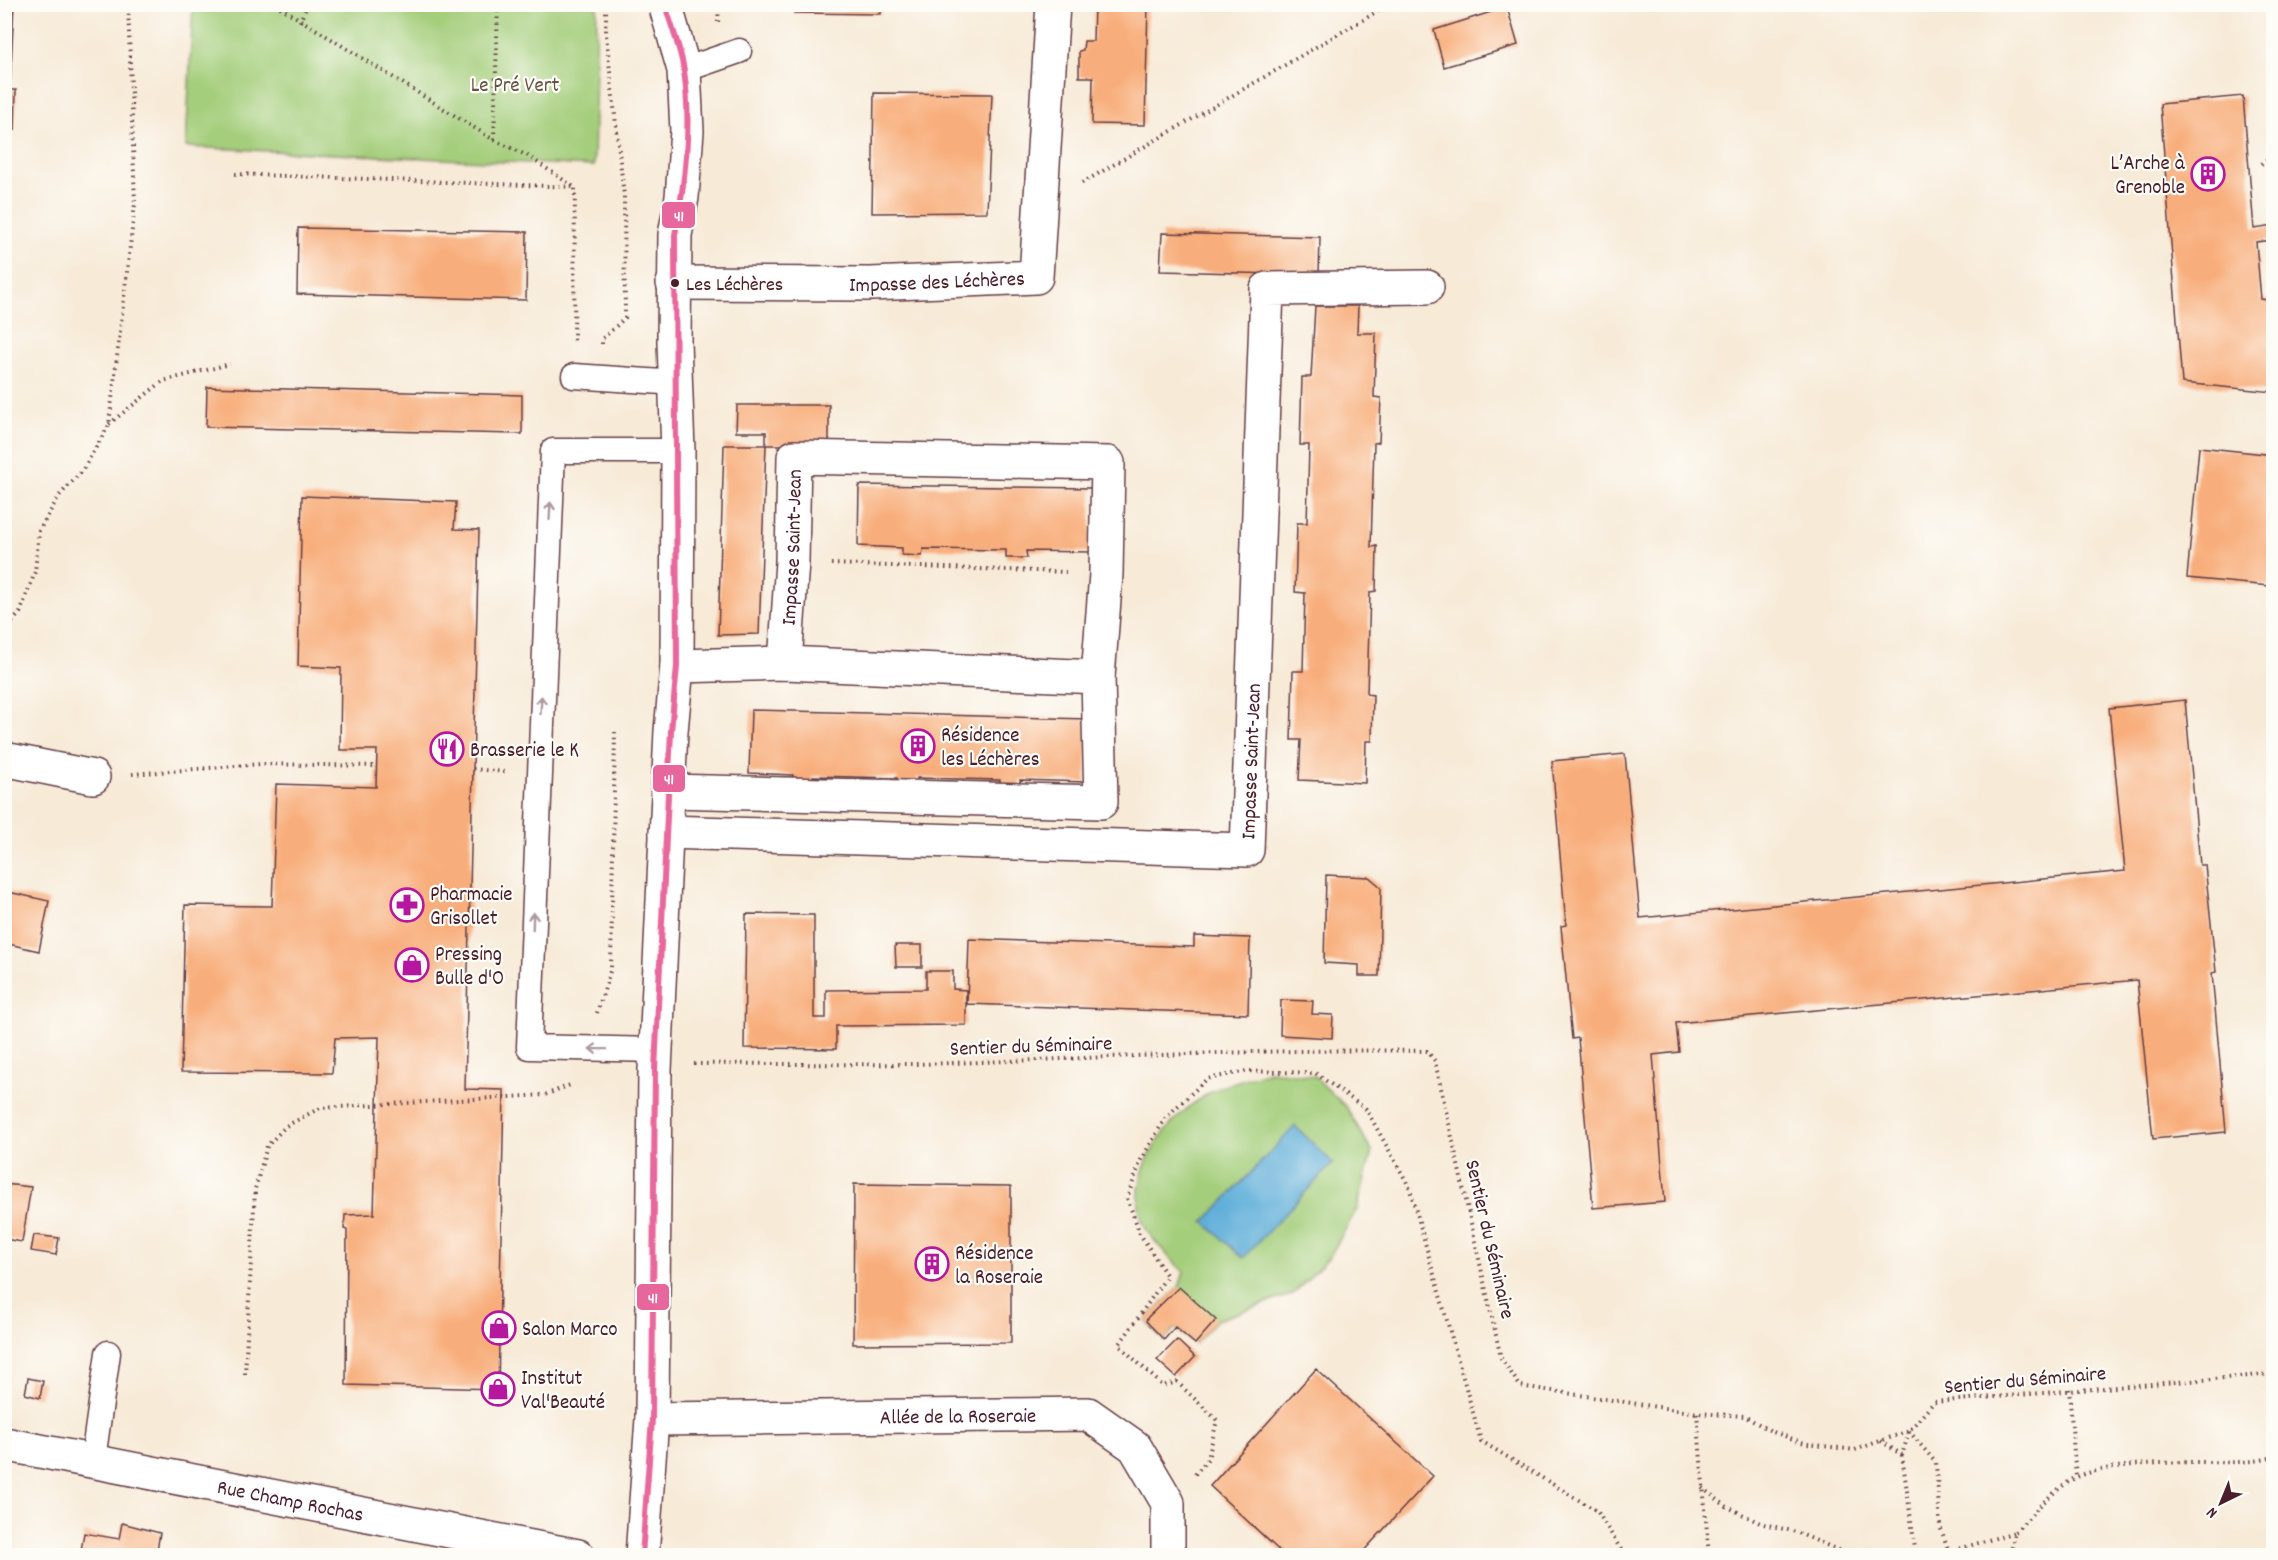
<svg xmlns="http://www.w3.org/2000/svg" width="2278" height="1560" font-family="Dekko,sans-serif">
	<rect width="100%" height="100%" fill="#fdfcf7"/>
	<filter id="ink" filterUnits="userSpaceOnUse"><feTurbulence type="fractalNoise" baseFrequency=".0167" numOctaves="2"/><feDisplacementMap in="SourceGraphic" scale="12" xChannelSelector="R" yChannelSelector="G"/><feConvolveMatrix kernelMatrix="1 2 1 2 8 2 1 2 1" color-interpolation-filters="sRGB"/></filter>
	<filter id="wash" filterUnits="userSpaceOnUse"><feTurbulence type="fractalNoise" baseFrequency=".008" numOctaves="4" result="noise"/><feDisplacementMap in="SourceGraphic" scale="24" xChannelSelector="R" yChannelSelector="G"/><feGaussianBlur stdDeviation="1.35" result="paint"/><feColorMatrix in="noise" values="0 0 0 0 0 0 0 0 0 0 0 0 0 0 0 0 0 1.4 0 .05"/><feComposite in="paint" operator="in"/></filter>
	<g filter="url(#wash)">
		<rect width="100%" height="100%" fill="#f7ead7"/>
		<!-- green -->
		<path fill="#a4ce7b" stroke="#777653" stroke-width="1.5" d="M193 5H597L594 166 186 147Z
			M1270 1071 1314 1076 1346 1107 1372 1151 1357 1209 1330 1256 1293 1294 1217 1320 1195 1344 1175 1328 1164 1340 1146 1321 1148 1317 1179 1287 1184 1272C1173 1261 1148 1237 1143 1223 1124 1172 1170 1113 1213 1091 1230 1082 1251 1077 1270 1071Z"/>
		<!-- water -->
		<path fill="#5faed9" stroke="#546682" stroke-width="1.5" d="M1295 1126 1333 1163 1243 1258 1204 1222Z"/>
		<g id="blocks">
			<!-- building -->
			<path fill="#f8ae7c" d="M4 4H14L10 90H16L15 130 10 129 6 193Z
				M794 4H881V14L794 13Z
				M1094 4H1148L1145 125 1092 124 1093 77H1079V51L1083 50 1084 41H1093Z
				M1507 7 1518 45 1444 67 1434 30Z
				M874 93 992 94 987 212 872 213Z
				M2243 96 2254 229 2274 226V240L2256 242 2261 299 2274 301V392L2182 383 2160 104Z
				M4 218 11 219 10 259H4Z
				M298 228 527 232 526 300 297 294Z
				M1162 233 1320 237 1319 275 1160 271Z
				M1315 306H1358L1357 333H1376L1374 397 1381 398 1379 442 1374 443 1371 547 1377 546 1376 591 1370 592 1367 694 1373 695 1372 741H1366L1365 783 1299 780 1301 740H1291L1293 671H1303L1305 593 1295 592 1297 523H1307L1309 445H1300L1302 377H1311Z
				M207 387 522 395V434L206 427Z
				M737 405H829V445H766V432H736Z
				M724 445H766L759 634 718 635Z
				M2199 447 2274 455V543L2269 586 2187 578Z
				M859 485 1092 488 1090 552 1026 551 1027 558H1006V550L923 549 922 556 902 555V548L858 546Z
				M302 496 456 502 454 529 479 530 465 1089 504 1090 498 1389 346 1385 347 1230 344 1229 345 1215 374 1214 379 1037 335 1038 332 1073 181 1072 185 905 272 906 276 784 376 787 377 750H340L341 668 298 666Z
				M2185 700 2200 865H2205L2216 972 2212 973 2226 1132 2153 1139 2137 980 1676 1023 1679 1052 1653 1055 1665 1202 1593 1208 1578 1038 1572 1039 1561 926 1566 925 1552 761 1625 754 1640 918 2125 871 2109 708Z
				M751 710 1088 719 1086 782 1020 780V789L1000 788V780L917 778V786L897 785V778L813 776V784L792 783 793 775 749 773Z
				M1326 875 1369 877 1381 887 1379 976H1359V965L1324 963Z
				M4 891 49 901 39 951 4 943Z
				M746 914 814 915V1018H826V990L926 989V971H953V989L966 990V1025L836 1026V1049L744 1048Z
				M1194 936 1250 938 1248 1014 967 1004 969 939 1194 947Z
				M895 945H922V967H896Z
				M1281 1000 1313 1001 1312 1014 1333 1015 1332 1038 1280 1035Z
				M4 1184 31 1187 22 1242 4 1239Z
				M854 1184 1011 1186V1343L853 1344Z
				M34 1235 59 1238 56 1255 31 1251Z
				M1179 1287 1216 1320 1195 1344 1175 1327 1164 1340 1146 1321 1148 1317Z
				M1177 1340 1195 1357 1176 1377 1157 1360Z
				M1316 1369 1433 1476 1359 1556H1285L1210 1486Z
				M28 1378 43 1381 40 1398 25 1394Z
				M122 1523 160 1533 156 1556H80L84 1533 119 1539Z"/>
		</g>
	</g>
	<g filter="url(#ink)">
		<use href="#blocks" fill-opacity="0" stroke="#643d45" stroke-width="1.5"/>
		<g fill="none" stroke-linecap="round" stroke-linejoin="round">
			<defs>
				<path id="lane" d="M684 70 739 51
					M574 376 677 383
					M656 1050 529 1047 553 451H678
					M93 1459 108 1353"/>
				<g id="street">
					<path id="s1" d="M673 283 871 284 1036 277 1053 4"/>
					<path id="s2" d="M785 663 792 562 794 457 1108 463 1106 574 1098 677"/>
					<path d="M4 759 93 777"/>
					<path d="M668 791 1101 802 1098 677 785 663 677 666"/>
					<path id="s3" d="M666 832 1247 850 1267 289 1427 287"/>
					<path id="s4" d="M652 1419 1088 1414 1135 1447 1168 1503V1556"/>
					<path id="s5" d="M4 1444 578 1556"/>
				</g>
				<path id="secondary" d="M642 1556 652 1419 655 1070 671 731 677 666 678 451 674 342 675 235 682 197 687 131 684 70 665 4"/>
			</defs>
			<!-- lane casing -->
			<use href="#lane" stroke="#643d45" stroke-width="27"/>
			<!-- street casing -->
			<use href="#street" stroke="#643d45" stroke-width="36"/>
			<!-- secondary casing -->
			<use href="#secondary" stroke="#643d45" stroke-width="36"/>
			<!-- path -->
			<path stroke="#643d45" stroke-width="4" stroke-dasharray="1.5 4.5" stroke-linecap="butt" d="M275 4 494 140 528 156 574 187
				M300 22 307 4
				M718 22 719 4
				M494 139 498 4
				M2261 164 2274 154
				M235 174 575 187 574 343
				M1082 183 1390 4
				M602 344V339L625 318 624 196 606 35V4
				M109 424 163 381 230 364
				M831 564 1066 572
				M4 631 20 613 35 572 39 531 59 496 82 471 109 425 135 204 128 4
				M473 769 505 772
				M132 774 261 764 377 766
				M597 1013 611 968 615 732
				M694 1064C780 1063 866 1066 952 1063 1110 1058 1269 1048 1427 1051L1435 1061 1501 1358 1520 1386 1697 1413 1744 1416 1773 1432 1807 1444 1855 1450 1909 1431 1934 1402 2274 1374
				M245 1374 255 1189 267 1146 286 1126 320 1108 545 1095 570 1085
				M2069 1389 2076 1478
				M1697 1413 1709 1556
				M1909 1431 1936 1463 1940 1526 1949 1552 2015 1532 2010 1556
				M1909 1432 1902 1455 1916 1556
				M1881 1441 1902 1455
				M1195 1474 1208 1459 1217 1420 1177 1382 1163 1386 1119 1345 1167 1276 1140 1234 1127 1198 1141 1160 1166 1117 1207 1079 1247 1071 1315 1073 1366 1109 1409 1186 1481 1441 1597 1511 1625 1556
				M1702 1488 1726 1506 1760 1523 1796 1532 1852 1556
				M2015 1532C2034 1512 2050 1493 2073 1479 2099 1464 2170 1462 2201 1462 2227 1462 2248 1464 2274 1457
				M1937 1556 1949 1552"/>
			<!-- lane -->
			<use href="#lane" stroke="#fff" stroke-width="24"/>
			<!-- street -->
			<use href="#street" stroke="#fff" stroke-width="33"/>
			<!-- secondary -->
			<use href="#secondary" stroke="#fff" stroke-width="33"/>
			<defs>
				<path id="bus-1" d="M642 1556 652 1419 655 1070 671 731 677 666 675 235C685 182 692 125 684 71 681 49 671 26 665 4"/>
			</defs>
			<!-- bus-1 casing -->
			<use href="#bus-1" stroke="#fdfcf7" stroke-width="10"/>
			<!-- bus-1 -->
			<use href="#bus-1" stroke="#e7679c" stroke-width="6"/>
		</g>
		<!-- one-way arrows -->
		<defs><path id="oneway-shaft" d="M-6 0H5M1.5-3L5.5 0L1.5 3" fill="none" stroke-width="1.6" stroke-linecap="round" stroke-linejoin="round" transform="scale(1.5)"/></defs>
		<g stroke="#ae9aa0">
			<use href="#oneway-shaft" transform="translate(550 511) rotate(-87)"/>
			<use href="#oneway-shaft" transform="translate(541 705) rotate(-87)"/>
			<use href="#oneway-shaft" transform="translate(533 921) rotate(-88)"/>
			<use href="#oneway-shaft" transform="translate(598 1049) rotate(-179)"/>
		</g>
	</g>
	<!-- icons -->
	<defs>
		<symbol id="building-ring" viewBox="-11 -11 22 22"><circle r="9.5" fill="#fdfcf7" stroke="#b5179e" stroke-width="1.5"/><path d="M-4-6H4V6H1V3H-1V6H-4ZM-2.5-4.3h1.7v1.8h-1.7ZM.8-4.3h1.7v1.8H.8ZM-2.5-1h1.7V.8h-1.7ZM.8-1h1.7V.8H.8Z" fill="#b5179e"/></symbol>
		<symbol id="restaurant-ring" viewBox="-11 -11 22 22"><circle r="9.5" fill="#fdfcf7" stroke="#b5179e" stroke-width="1.5"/><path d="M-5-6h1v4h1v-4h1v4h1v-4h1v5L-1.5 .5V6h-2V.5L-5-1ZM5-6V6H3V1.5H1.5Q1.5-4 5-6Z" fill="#b5179e"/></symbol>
		<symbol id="pharmacy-ring" viewBox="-11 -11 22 22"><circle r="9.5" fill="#fdfcf7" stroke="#b5179e" stroke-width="1.5"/><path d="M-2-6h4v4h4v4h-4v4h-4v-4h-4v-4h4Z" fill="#b5179e"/></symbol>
		<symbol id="shop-ring" viewBox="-11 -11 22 22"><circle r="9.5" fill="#fdfcf7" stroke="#b5179e" stroke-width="1.5"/><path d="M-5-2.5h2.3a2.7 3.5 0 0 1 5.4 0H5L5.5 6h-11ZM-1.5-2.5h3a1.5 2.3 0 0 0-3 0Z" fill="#b5179e"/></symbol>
	</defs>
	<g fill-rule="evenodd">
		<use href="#building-ring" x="2189" y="155" width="38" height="38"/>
		<use href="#building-ring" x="899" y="727" width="38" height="38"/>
		<use href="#restaurant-ring" x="428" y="730" width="38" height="38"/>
		<use href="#pharmacy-ring" x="388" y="886" width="38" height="38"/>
		<use href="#shop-ring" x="393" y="946" width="38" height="38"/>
		<use href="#building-ring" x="913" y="1245" width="38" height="38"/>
		<use href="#shop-ring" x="480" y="1309" width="38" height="38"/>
		<use href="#shop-ring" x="479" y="1370" width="38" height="38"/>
	</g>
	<!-- markers -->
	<circle fill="#4a1f2b" stroke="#fdfcf7" stroke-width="2" cx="675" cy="283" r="5"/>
	<g text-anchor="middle" stroke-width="4.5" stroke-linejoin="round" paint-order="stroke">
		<!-- bus labels -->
		<g font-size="20" fill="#4a1f2b" stroke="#fdfcf7" text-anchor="start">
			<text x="686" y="290">Les Léchères</text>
		</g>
		<!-- park labels -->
		<g font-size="21" fill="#655443" stroke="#fdfcf7">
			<text x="515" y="91">Le Pré Vert</text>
		</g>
		<!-- poi labels -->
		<g font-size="21" fill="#4a1f2b" stroke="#fdfcf7" text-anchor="start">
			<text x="2185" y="169" text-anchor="end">L’Arche à<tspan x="2185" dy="24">Grenoble</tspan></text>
			<text x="941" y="741">Résidence<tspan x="941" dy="24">les Léchères</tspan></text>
			<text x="470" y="756">Brasserie le K</text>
			<text x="430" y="900">Pharmacie<tspan x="430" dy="24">Grisollet</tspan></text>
			<text x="435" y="960">Pressing<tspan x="435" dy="24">Bulle d'O</tspan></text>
			<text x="955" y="1259">Résidence<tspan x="955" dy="24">la Roseraie</tspan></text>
			<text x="522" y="1335">Salon Marco</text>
			<text x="521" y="1384">Institut<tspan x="521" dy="24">Val'Beauté</tspan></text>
		</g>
		<!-- street labels -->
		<g font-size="21" fill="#4a1f2b" stroke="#fdfcf7">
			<text dy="7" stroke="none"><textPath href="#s1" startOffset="264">Impasse des Léchères</textPath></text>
			<text dy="7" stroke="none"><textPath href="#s2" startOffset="116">Impasse Saint-Jean</textPath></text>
			<text dy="7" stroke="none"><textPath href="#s3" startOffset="670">Impasse Saint-Jean</textPath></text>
			<text transform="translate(1031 1045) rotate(-2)" y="7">Sentier du Séminaire</text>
			<text transform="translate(1491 1239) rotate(77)" y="7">Sentier du Séminaire</text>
			<text transform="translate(2025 1379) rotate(-5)" y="7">Sentier du Séminaire</text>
			<text dy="7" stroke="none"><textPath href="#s4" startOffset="306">Allée de la Roseraie</textPath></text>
			<text dy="7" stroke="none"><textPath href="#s5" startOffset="292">Rue Champ Rochas</textPath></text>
		</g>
	</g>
	<g stroke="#fdfcf7" stroke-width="2">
		<rect x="661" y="201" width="35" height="28" rx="6" fill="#e7679c"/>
		<rect x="652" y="764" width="34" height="29" rx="6" fill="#e7679c"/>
		<rect x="636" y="1283" width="34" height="28" rx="6" fill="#e7679c"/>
	</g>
	<g font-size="16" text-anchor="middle" font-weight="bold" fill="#fff">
		<text x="679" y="221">41</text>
		<text x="669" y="784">41</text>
		<text x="653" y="1303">41</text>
	</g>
	<!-- margin -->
	<rect width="2278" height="1560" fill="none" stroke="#fdfcf7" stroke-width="24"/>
	<!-- north arrow -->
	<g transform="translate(2221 1503) rotate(223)" stroke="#fdfcf7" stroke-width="4.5" paint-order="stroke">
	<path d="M0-4.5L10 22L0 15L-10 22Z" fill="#4a1f2b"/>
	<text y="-9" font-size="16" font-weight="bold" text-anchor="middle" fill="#4a1f2b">N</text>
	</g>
</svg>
